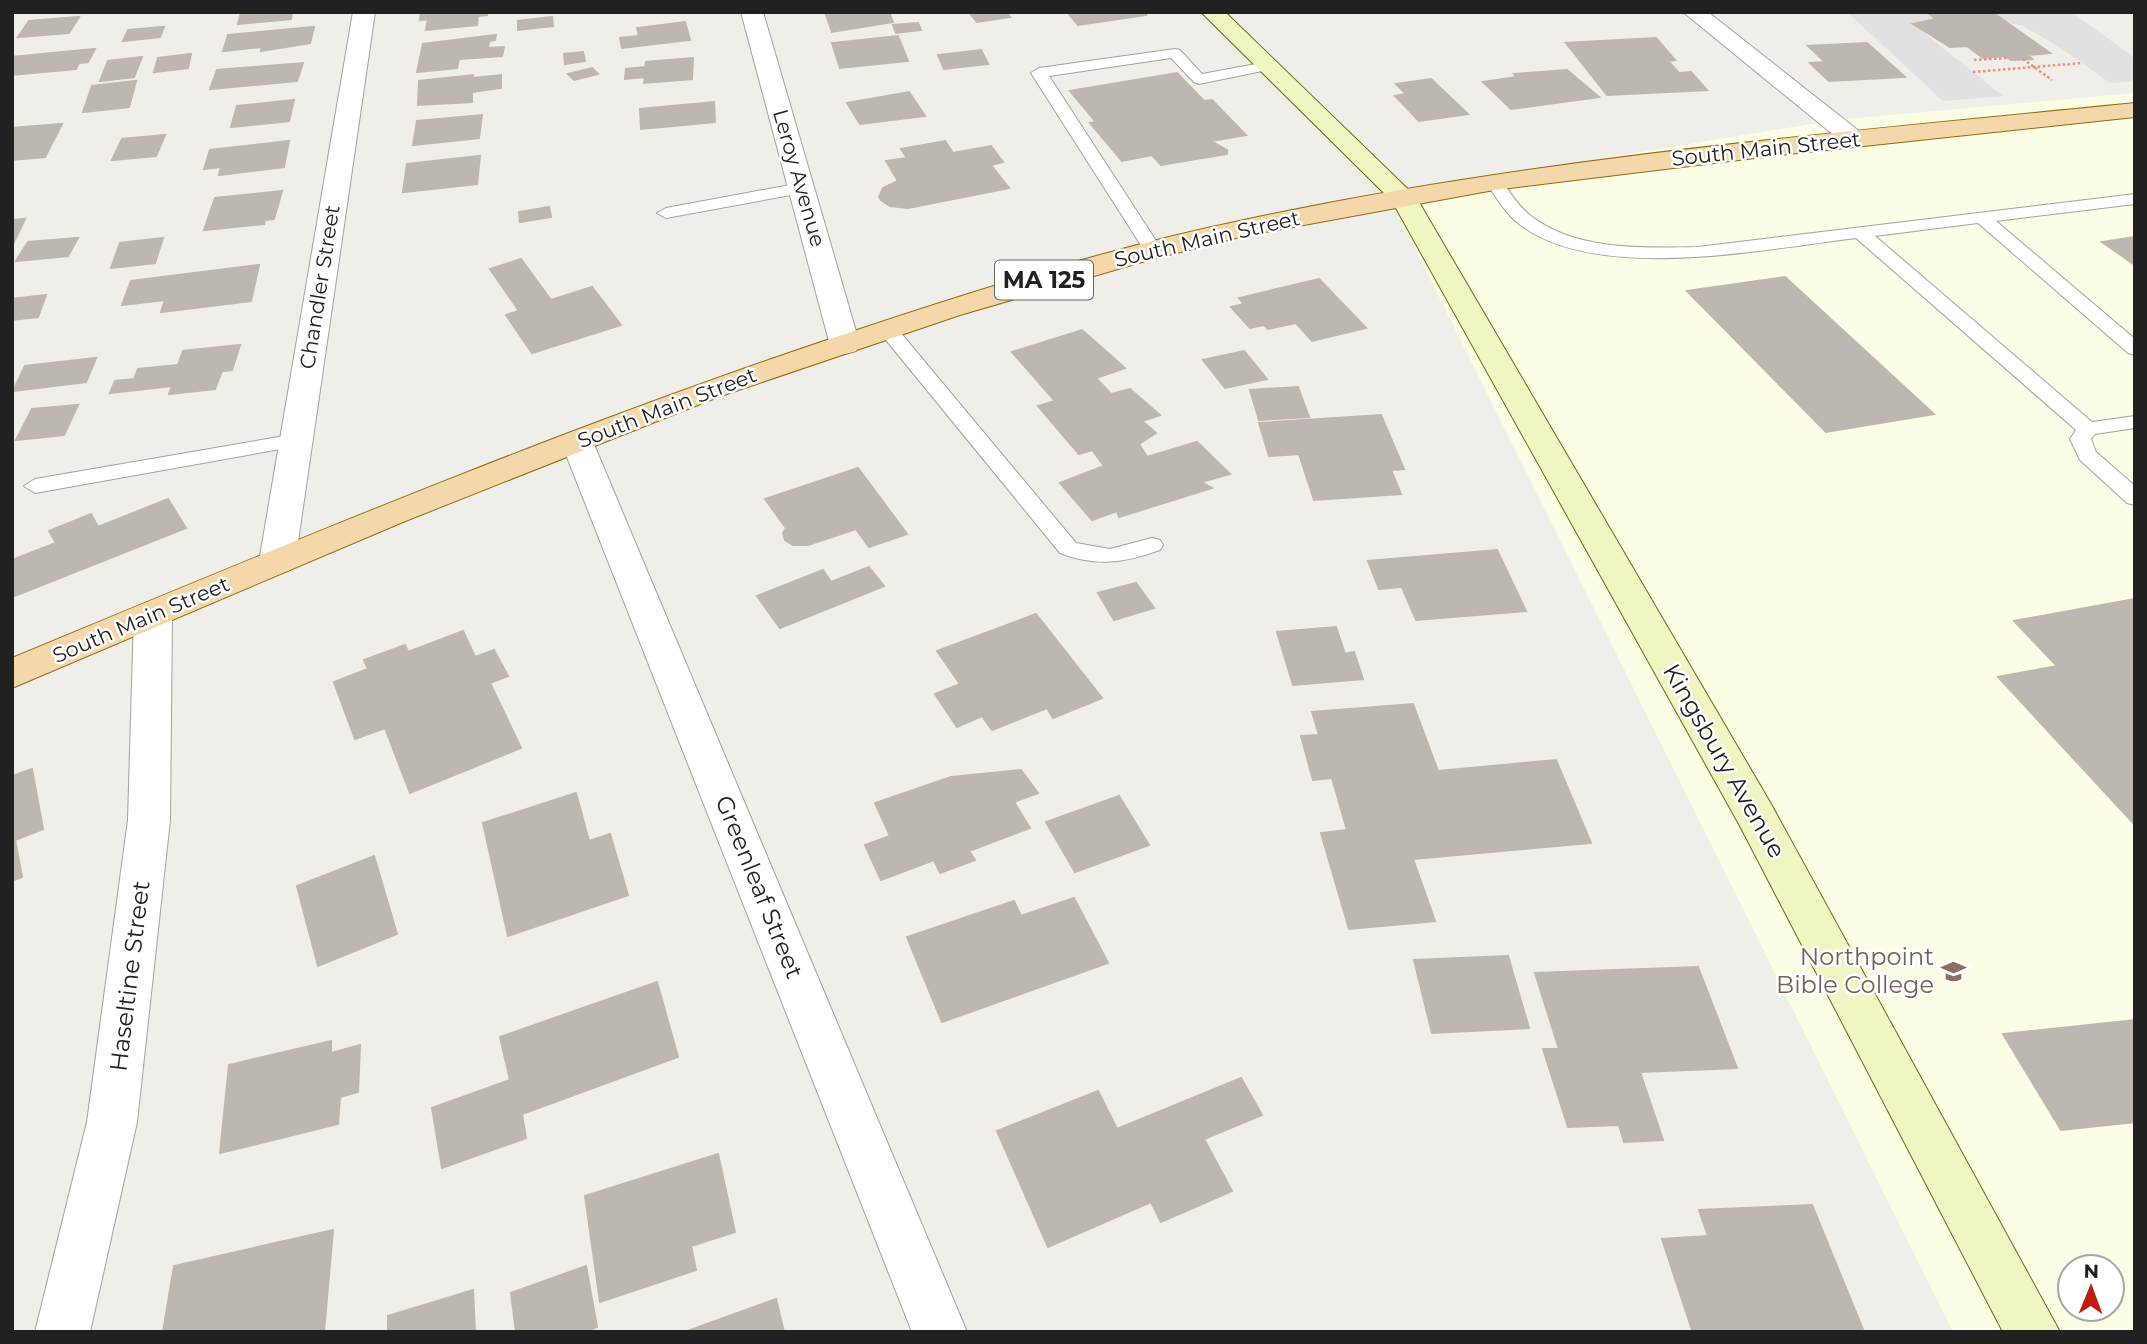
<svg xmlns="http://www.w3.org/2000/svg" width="2147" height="1344" font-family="Montserrat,sans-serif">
	<rect width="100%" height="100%" fill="#f0eee8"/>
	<!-- education -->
	<path fill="#fbfde4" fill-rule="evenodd" d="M2135 93V1332H1953L1388 194 1835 120ZM2070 1267H2112V1309H2070Z"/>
	<!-- parking -->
	<path fill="#e1e1e1" d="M1927 12 1936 19 1914 25 2003 96 1943 101 1848 13Z
		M1992 12H2071L2135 58V81L2110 83 2059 47 2023 26 2004 21Z"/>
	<!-- building -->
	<path fill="#bdb7b1" stroke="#c1b6ab" stroke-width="2" d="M241 12H292L291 19 238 24Z
		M421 12H487V15L478 16 477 25 426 30 428 19 420 20Z
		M825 12H889L893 22 832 32Z
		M969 12H1006L1010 17 977 22Z
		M1067 12H1144L1146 15 1078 25Z
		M1927 12H1992L2050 53 2028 55 2032 59 2011 60 2005 56 1983 58 1967 46 1950 47 1913 24 1936 19Z
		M79 17 69 33 18 37 29 21Z
		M552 17 553 26 518 30V21Z
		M685 22 690 40 622 48 620 38 639 36 637 28Z
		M918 23 921 30 896 33 893 25Z
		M164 27 160 37 123 41 128 30Z
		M314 27 310 43 261 51 262 47 223 51 228 35Z
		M496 35 495 40 489 41 488 48 504 47 502 56 459 59 457 68 417 72 423 44Z
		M898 36 908 61 840 68 832 43Z
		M1656 38 1675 60 1668 61 1679 73 1691 72 1707 90 1607 95 1566 43Z
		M1867 43 1905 77 1829 81 1810 63 1825 62 1808 46Z
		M95 49 88 62 79 63 76 69 12 75V57Z
		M981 50 988 64 944 69 938 55Z
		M583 52 585 61 565 64 564 54Z
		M191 54 188 68 154 72 158 58Z
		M142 57 134 77 100 81 108 61Z
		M693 58 692 79 644 83 645 77 625 79 626 69 645 67 646 62Z
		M303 63 297 81 210 89 217 70Z
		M592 68 598 74 574 80 568 74Z
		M1567 70 1599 97 1511 109 1483 82 1517 77 1514 74Z
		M1177 73 1204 101 1212 100 1246 135 1211 141 1227 150V154L1161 165 1152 155 1122 161 1090 123 1096 122 1070 91Z
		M473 75V78L501 75V88L472 92V102L418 105 419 81Z
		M1431 79 1468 114 1419 121 1395 96 1406 94 1396 84Z
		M136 81 129 107 83 112 92 86Z
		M909 92 925 116 860 124 847 103Z
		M294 100 289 121 231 127 237 106Z
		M714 102 715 122 641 129 640 109Z
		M482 115 479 138 413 145 417 121Z
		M62 124 45 157 12 160V128Z
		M165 135 156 156 112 160 122 139Z
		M289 141 284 167 219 175 221 167 204 169 210 150Z
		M945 141 953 153 991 146 1003 162 991 165 1009 188 908 208 890 206 881 200 879 197 883 188 898 181 886 161 907 158 901 149Z
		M480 156 477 184 403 192 407 164Z
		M282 191 274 219 265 220 264 224 204 230 215 198Z
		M549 207 551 217 520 222 519 212Z
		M25 219 12 246V220Z
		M2135 237V265L2102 242Z
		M78 238 68 256 16 261 28 242Z
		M163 238 155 263 111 268 120 243Z
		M521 259 551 300 592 287 621 325 532 353 506 315 519 311 490 269Z
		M259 265 251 301 161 312 165 300 122 305 131 281Z
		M1785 277 1934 414 1826 432 1687 291Z
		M1319 279 1366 328 1312 341 1296 323 1268 329 1264 325 1250 328 1231 307 1244 304 1239 298Z
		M46 295 38 317 12 320V299Z
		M1082 330 1125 368 1096 378 1111 394 1130 389 1160 415 1142 421 1156 433 1139 444 1147 457 1197 442 1230 474 1201 482 1212 488 1119 517 1117 511 1092 520 1060 483 1104 466 1092 450 1079 454 1038 406 1055 401 1012 352Z
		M240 345 232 370 222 371 215 389 169 394 172 386 110 393 115 381 134 379 138 369 178 365 183 351Z
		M1244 351 1267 379 1225 388 1203 360Z
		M96 358 86 382 13 391 25 366Z
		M1298 387 1309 417 1259 420 1250 390Z
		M78 405 64 435 16 440 32 409Z
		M1381 415 1404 469 1391 470 1401 494 1314 500 1299 454 1269 456 1259 423Z
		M858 468 907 534 869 547 856 529 808 545H793L785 540 783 533 786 528 765 499Z
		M168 499 186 528 12 597V560L56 543 49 531 91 514 98 527Z
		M1497 550 1526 611 1416 620 1402 587 1379 589 1368 561Z
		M869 567 884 586 780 628 757 596 823 570 831 582Z
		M1136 583 1154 608 1114 620 1098 593Z
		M2135 599V825L1998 677 2057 666 2014 621Z
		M1036 614 1102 698 1053 718 1047 708 992 730 982 716 957 727 935 694 960 684 937 651Z
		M1336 627 1345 654 1354 652 1363 679 1293 685 1277 632Z
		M463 631 475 657 494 650 508 676 490 683 521 748 410 793 385 728 355 739 334 682 368 669 364 660 405 645 408 652Z
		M1413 704 1438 771 1556 760 1591 843 1413 859 1435 921 1349 929 1321 833 1347 830 1332 778 1313 780 1301 736 1319 735 1312 712Z
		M32 769 43 829 15 840 22 877 12 881V776Z
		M1021 770 1038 793 1014 802 1030 828 969 851 975 860 940 873 934 860 881 880 865 845 890 836 875 803 951 777Z
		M576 793 589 841 610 834 628 895 508 936 483 823Z
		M1119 796 1149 845 1075 872 1046 822Z
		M374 856 397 934 318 966 297 886Z
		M1074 898 1108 963 942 1022 907 937 1014 901 1021 916Z
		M1508 956 1529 1028 1432 1033 1414 960Z
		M1698 967 1737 1068 1640 1072 1663 1140 1624 1142 1619 1125 1568 1127 1543 1049H1559L1535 973Z
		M657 982 678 1057 522 1114 526 1138 442 1168 432 1108 510 1080 500 1037Z
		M2135 1020V1122L2061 1130 2003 1034Z
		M331 1041V1053L360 1045 358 1092 340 1097 338 1124 220 1153 229 1065Z
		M1241 1078 1262 1115 1204 1139 1232 1191 1161 1222 1151 1202 1048 1247 997 1131 1098 1091 1117 1129Z
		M718 1154 735 1232 691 1246 696 1270 600 1302 585 1196Z
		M1812 1205 1864 1332 1692 1330 1662 1239 1708 1236 1699 1210Z
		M333 1230 324 1332H163L174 1266Z
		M586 1266 597 1327 585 1332H516L511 1293Z
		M473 1290 475 1332H388V1316Z
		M776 1299 784 1332H685Z"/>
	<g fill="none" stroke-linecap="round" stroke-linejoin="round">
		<defs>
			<path id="lane" d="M1175 49 1180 50 1202 74 1267 62 1274 66 1267 70 1199 84 1194 82 1171 58 1049 76 1162 250 1153 255 1144 250 1031 73 1039 68Z
				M1494 177 1500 178C1509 191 1518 206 1531 216 1576 251 1644 248 1698 247L2135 194V204L1996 221 2135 339V355L2128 353 1978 223 1875 236 2092 422 2135 416V428L2095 434 2091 439 2096 452 2135 486V505L2127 503 2080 460 2070 439 2076 430 1856 238C1765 249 1597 284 1519 224 1505 213 1495 196 1486 182Z
				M801 183 809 188 807 192 666 218 657 213 666 208Z
				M888 324 895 326 1076 543 1110 549 1152 538 1160 540 1163 545 1160 550C1123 563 1097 567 1060 553L881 334 878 330Z
				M296 434 306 440 303 445 35 493 24 486 35 479Z"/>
			<path id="street" d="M353 12H375L295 562 290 570 277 574 264 570 259 562Z
				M741 12H763L860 345 856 351 845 354 834 351 830 345Z
				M1683 12H1708L1864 135 1868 140 1864 145H1846Z
				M577 432 589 435 593 442 967 1332H912L561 442 565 435Z
				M153 602 166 606 172 615 170 820 137 1122 90 1332H35L87 1122 128 820 134 615 140 606Z"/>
			<path id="secondary" d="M1201 12H1225L1416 197 1771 804 2060 1332H2003L1740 826 1392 201Z"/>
			<path id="primary" d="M2135 103V117L1789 154 1494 190 1244 236 1149 260 960 315 718 397 403 522 12 688V658C292 542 572 424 860 329 986 287 1114 247 1244 220 1537 157 1837 133 2135 103Z"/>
		</defs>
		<!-- lane casing -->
		<use href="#lane" stroke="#a2a2a2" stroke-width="2"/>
		<!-- street casing -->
		<use href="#street" stroke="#a2a2a2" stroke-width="2"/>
		<!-- secondary casing -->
		<use href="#secondary" stroke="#61710e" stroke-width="2"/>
		<!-- primary casing -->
		<use href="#primary" stroke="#906b0d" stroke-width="2"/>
		<!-- path -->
		<path stroke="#ef8c7a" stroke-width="2.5" stroke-dasharray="2.5 2.5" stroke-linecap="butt" d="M2023 59 2052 80
			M1974 60 2008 58
			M1973 72 2082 63"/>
		<!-- lane -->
		<use href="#lane" fill="#fff" fill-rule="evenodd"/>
		<!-- street -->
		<use href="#street" fill="#fff" fill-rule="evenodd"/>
		<!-- secondary -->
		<use href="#secondary" fill="#f0f5c1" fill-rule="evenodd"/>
		<!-- primary -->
		<use href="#primary" fill="#f5d8a9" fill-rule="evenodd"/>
	</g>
	<!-- icons -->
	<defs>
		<symbol id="university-bare" viewBox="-9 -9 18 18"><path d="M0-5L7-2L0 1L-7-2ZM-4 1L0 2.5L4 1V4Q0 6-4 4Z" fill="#8d6e63" stroke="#fff" stroke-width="2.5" paint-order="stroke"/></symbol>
	</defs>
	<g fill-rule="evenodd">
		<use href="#university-bare" x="1936" y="954" width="35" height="35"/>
	</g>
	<g text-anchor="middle" stroke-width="5" stroke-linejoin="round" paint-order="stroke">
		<!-- far-street labels -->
		<g font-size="21" fill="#212121" stroke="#fff">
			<text transform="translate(1766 149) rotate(-6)" y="7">South Main Street</text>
			<text transform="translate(799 178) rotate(74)" y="7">Leroy Avenue</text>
			<text transform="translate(1207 239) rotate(-13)" y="7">South Main Street</text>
			<text transform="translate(320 287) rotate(-81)" y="7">Chandler Street</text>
			<text transform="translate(667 408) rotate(-21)" y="7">South Main Street</text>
			<text transform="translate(141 620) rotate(-23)" y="7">South Main Street</text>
		</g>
		<!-- shield labels -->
		<rect fill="#fff" stroke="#646464" stroke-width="2" x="995" y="260.5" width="98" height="39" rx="5"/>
		<g font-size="23" font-weight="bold" fill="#212121">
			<text x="1044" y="288">MA 125</text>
		</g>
		<!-- street labels -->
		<g font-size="24" fill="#212121" stroke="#fff">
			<text transform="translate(1724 761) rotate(60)" y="8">Kingsbury Avenue</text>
			<text transform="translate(759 887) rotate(68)" y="8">Greenleaf Street</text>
			<text transform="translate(130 976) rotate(-83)" y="8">Haseltine Street</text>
		</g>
		<!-- education labels -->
		<g font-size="24" fill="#785e54" stroke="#fff" text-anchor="end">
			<text x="1934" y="965">Northpoint<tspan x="1934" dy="28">Bible College</tspan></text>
		</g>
	</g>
	<!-- border -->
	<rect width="2147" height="1344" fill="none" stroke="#212121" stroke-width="28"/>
	<!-- north arrow -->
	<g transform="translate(2091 1288) rotate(1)"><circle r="33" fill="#ffffff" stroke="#a6a6a6" stroke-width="2"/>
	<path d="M0-5L12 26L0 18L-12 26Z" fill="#c01a11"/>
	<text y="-10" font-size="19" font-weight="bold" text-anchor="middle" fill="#212121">N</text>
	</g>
</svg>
